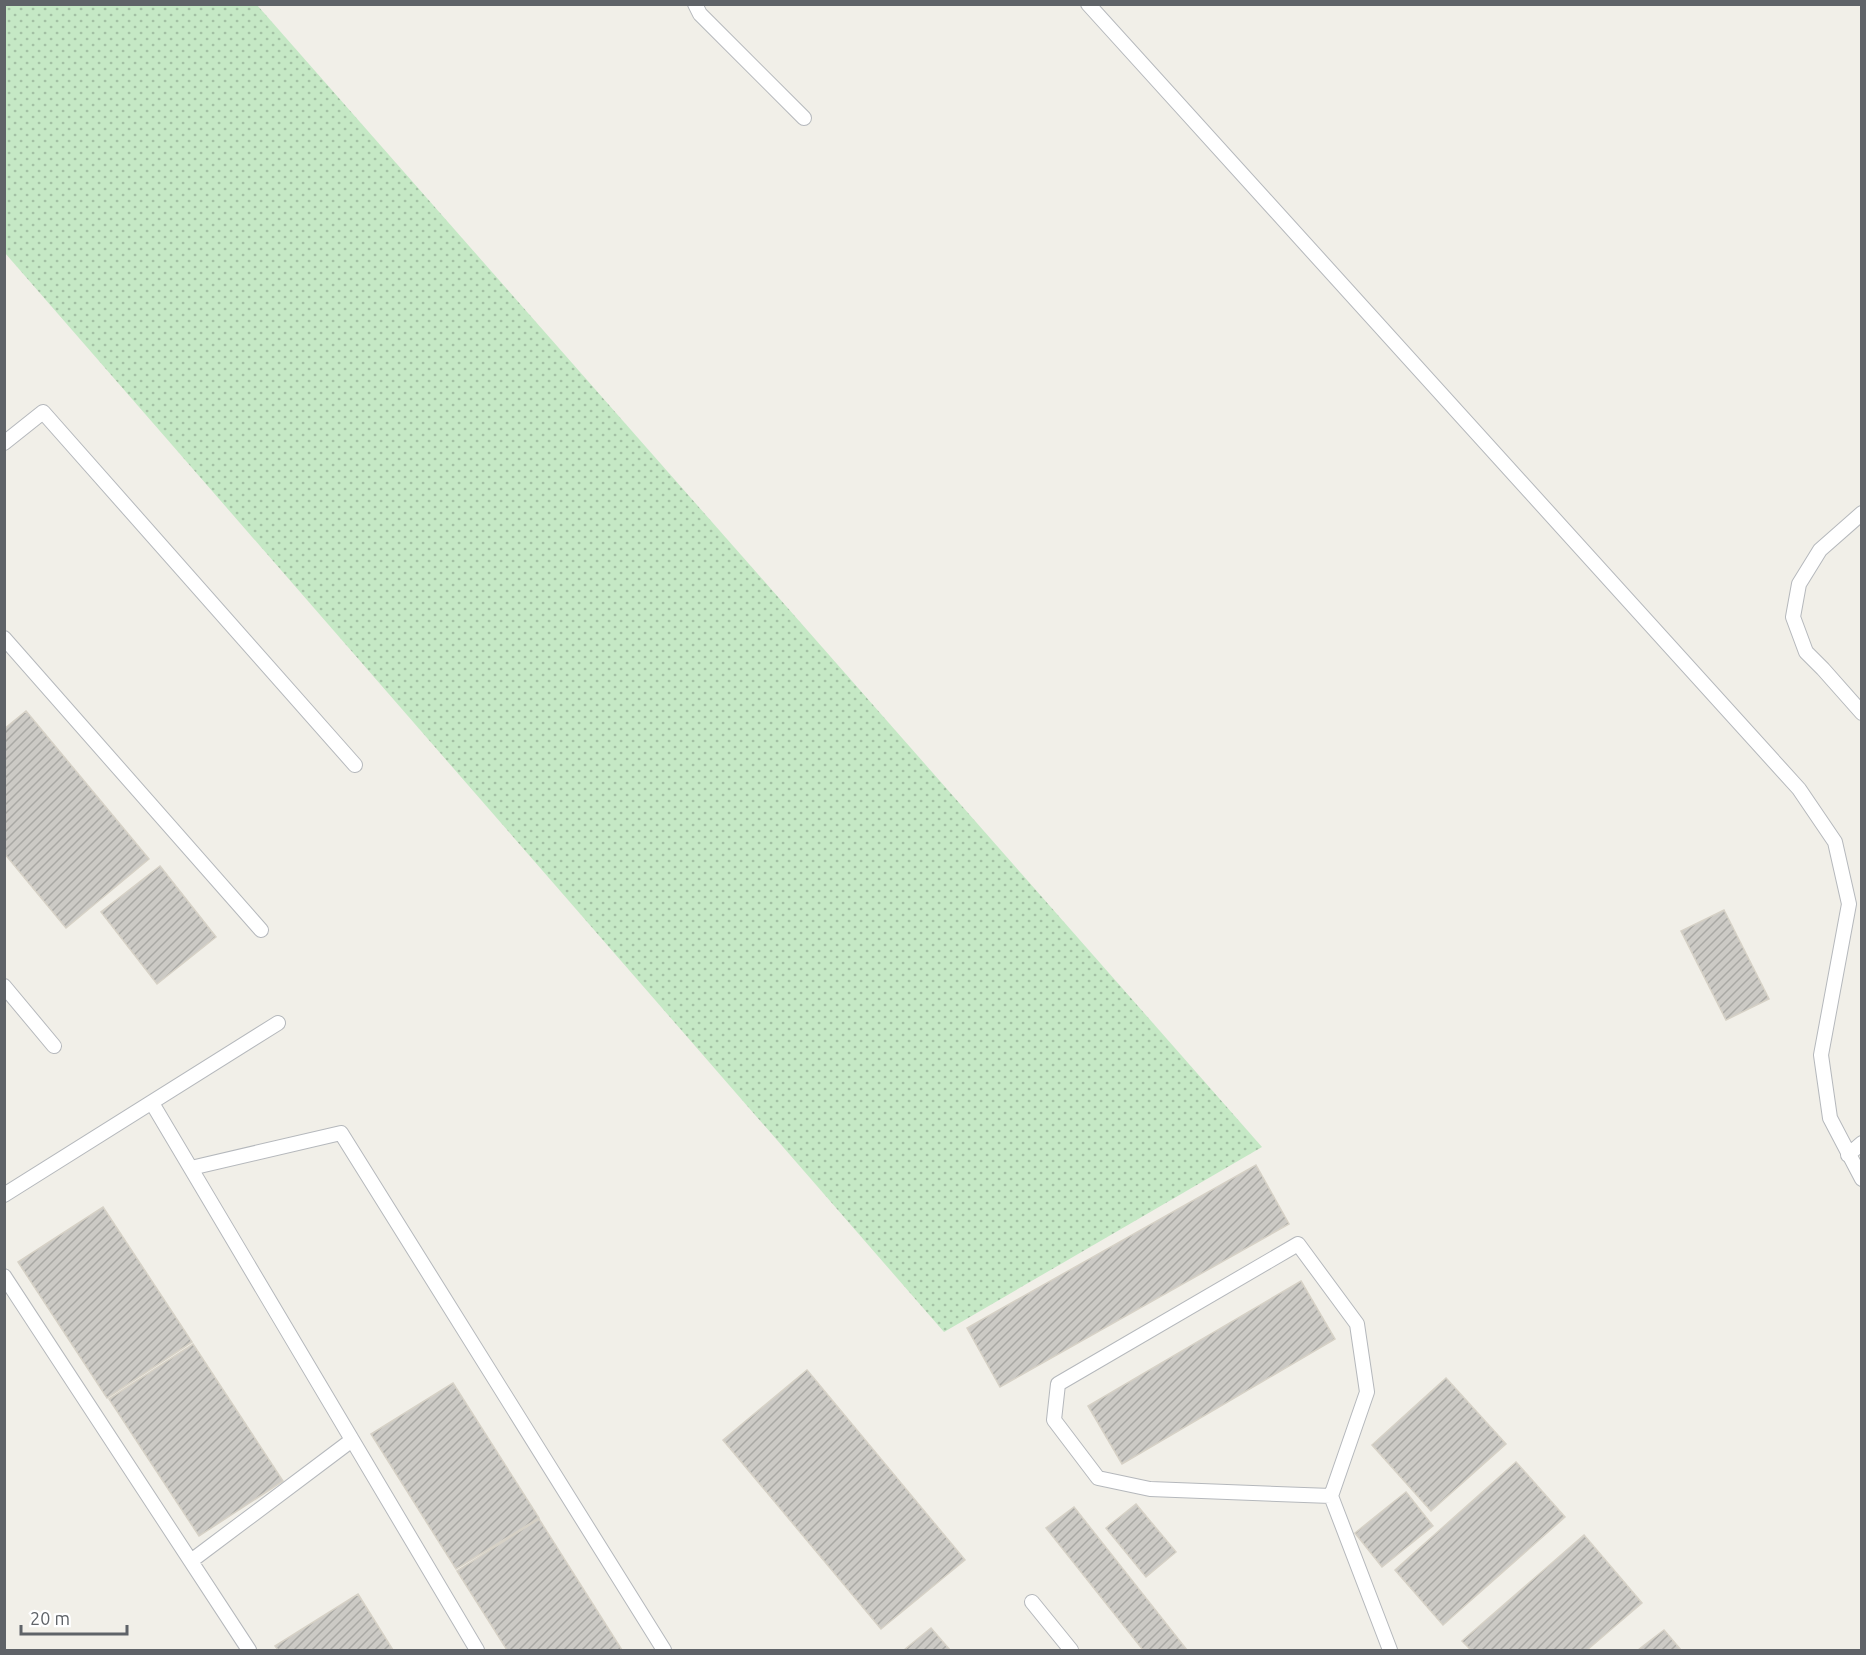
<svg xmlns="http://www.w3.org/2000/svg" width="1866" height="1655" font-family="Ubuntu,sans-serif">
	<defs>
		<pattern id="grass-dots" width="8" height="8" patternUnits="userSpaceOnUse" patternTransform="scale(1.5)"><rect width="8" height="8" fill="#c5e8c5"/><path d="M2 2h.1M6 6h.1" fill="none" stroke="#a3c0a4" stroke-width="1.8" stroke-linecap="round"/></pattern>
		<pattern id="building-hatch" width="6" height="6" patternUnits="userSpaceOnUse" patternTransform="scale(1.5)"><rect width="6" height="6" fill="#cccac5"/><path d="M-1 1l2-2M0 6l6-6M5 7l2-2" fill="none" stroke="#a9a8a4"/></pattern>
	</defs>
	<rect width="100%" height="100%" fill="#f1efe8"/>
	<!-- grass -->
	<path fill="url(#grass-dots)" d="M4 5H257L1262 1147 944 1332 5 253Z"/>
	<!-- building -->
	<path fill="url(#building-hatch)" stroke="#d6d1c6" stroke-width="1.5" d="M26 711 149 859 66 928 4 853V729Z
		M160 866 216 937 157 984 101 912Z
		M1724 910 1769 999 1726 1020 1681 931Z
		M1256 1165 1289 1224 1000 1387 967 1328Z
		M103 1207 192 1342 107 1398 18 1262Z
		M1301 1281 1335 1339 1122 1464 1088 1406Z
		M193 1344 283 1481 199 1536 109 1399Z
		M807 1370 965 1560 881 1629 723 1440Z
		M1446 1378 1506 1444 1431 1511 1372 1445Z
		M453 1383 539 1518 456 1569 371 1434Z
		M1516 1462 1565 1517 1443 1625 1395 1570Z
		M1406 1492 1433 1526 1382 1567 1355 1533Z
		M1136 1504 1176 1552 1146 1577 1106 1528Z
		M1074 1507 1187 1650H1143L1046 1528Z
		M539 1519 622 1650H507L457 1571Z
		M1584 1535 1642 1603 1587 1650H1471L1462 1641Z
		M358 1594 393 1650H278L275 1646Z
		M931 1628 950 1650H904Z
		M1664 1630 1681 1650H1638Z"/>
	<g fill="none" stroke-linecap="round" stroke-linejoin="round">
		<defs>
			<path id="service" d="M695 4 700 14 804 118
				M1088 4 1799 789 1835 842 1849 904 1821 1055 1830 1118 1862 1179
				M4 443 43 412 355 765
				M1862 513 1820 550 1799 584 1793 617 1806 652 1823 669 1862 713
				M4 638 261 930
				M4 986 54 1046
				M152 1103 477 1650
				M1848 1155 1862 1143
				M191 1168 341 1133 664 1650
				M4 1195 278 1023
				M4 1276 249 1650
				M1331 1496 1150 1489 1098 1478 1054 1420 1058 1384 1298 1244 1357 1324 1367 1392 1331 1496 1390 1650
				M191 1561 352 1440
				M1032 1602 1071 1650"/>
		</defs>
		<!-- service casing -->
		<use href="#service" stroke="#b5b8bc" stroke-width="16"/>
		<!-- service -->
		<use href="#service" stroke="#fff" stroke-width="14"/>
	</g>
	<!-- border -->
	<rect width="1866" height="1655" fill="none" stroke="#5f6368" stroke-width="12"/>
	<!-- scale -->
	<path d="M21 1625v9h106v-9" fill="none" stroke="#5f6368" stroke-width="3"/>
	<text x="30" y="1625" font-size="18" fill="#5f6368" stroke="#ffffff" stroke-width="4.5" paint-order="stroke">20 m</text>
</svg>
